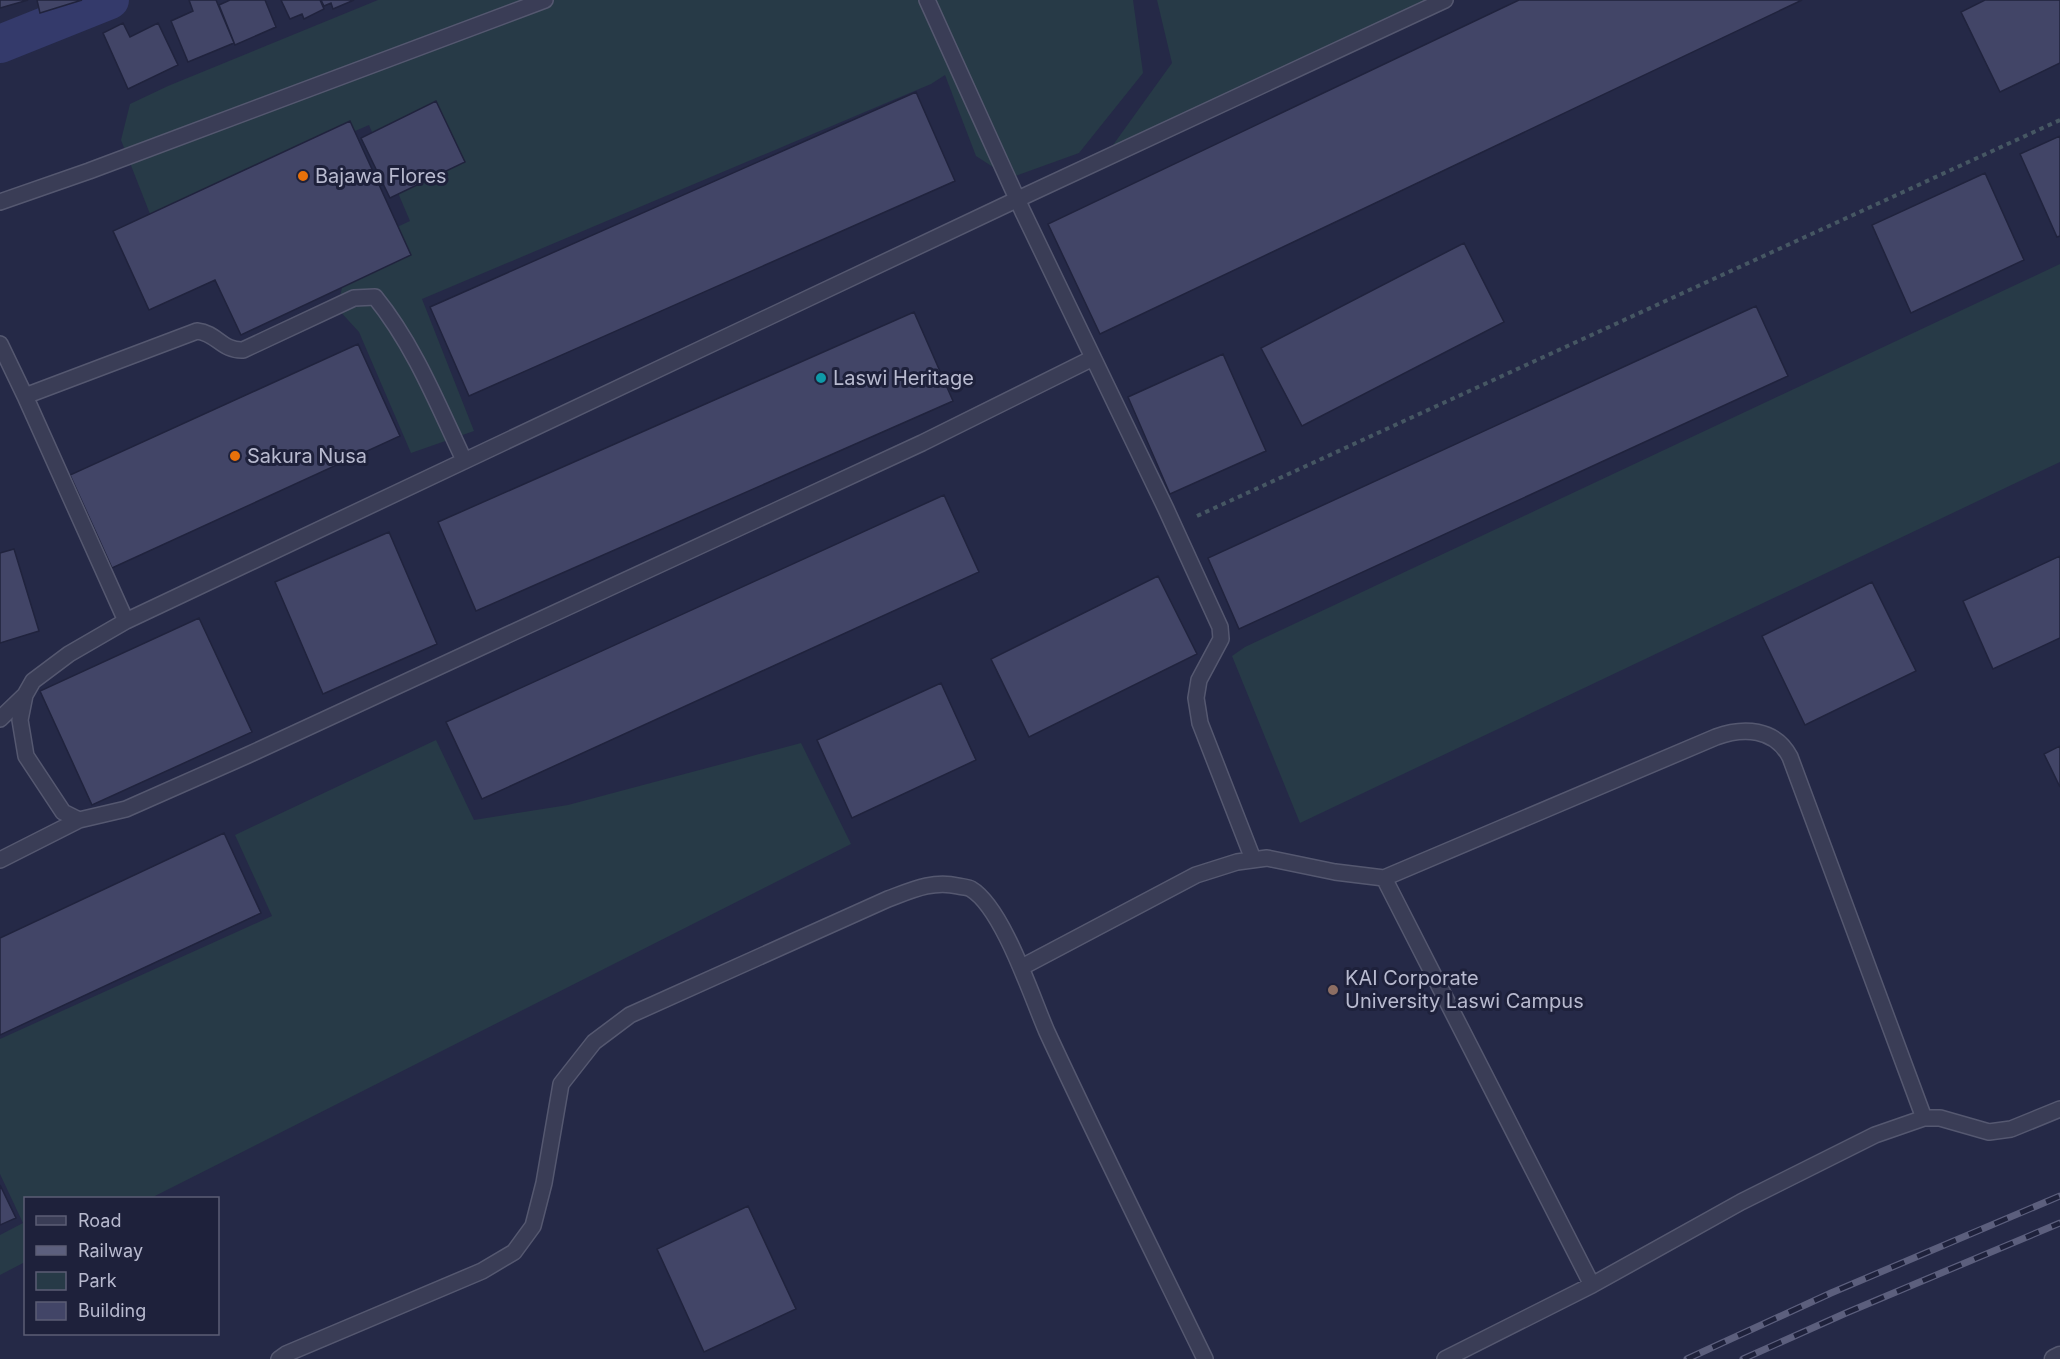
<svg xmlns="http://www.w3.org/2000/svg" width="2060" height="1359" font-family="Inter,sans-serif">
	<rect width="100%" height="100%" fill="#252947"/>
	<!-- green -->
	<path fill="#273a47" d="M378 0H1133L1143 73 1079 153 1010 178 976 156 945 75 931 84 422 299 474 431 411 453 359 332 337 308 352 248 410 221 369 125 152 219 121 140 130 104 168 86Z
		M1157 0H1429L1198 106 1108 152 1172 63Z
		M2060 264V462L1300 823 1232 656 1245 647Z
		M436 740 474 820 568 805 801 743 851 844 151 1198H26L25 1262 0 1275V1235L23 1223 0 1174V1039L272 916 235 835Z"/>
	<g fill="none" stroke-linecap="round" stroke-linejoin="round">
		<!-- canal -->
		<path stroke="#343a6b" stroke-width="38" d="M0 44 110 0"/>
	</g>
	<!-- building -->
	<path fill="#424567" stroke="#20233d" stroke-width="1.5" d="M0 0H28L0 8Z
		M37 0H82L40 13Z
		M189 0H216L234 43 188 62 171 21 193 11Z
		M230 0H265L276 27 235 45 219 5Z
		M281 0H320L324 9 304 19 302 14 290 19Z
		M321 0H354L333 9 331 3 324 6Z
		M1519 0H1802L1100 334 1048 224Z
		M1985 0H2060V63L2000 92 1961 12Z
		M123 23 130 37 158 23 178 65 128 89 103 33Z
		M916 92 955 181 469 396 430 307Z
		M436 101 465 162 390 198 361 138Z
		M350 121 411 255 241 335 215 280 149 310 113 231Z
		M2060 136V236L2057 237 2020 154Z
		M1985 173 2024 260 1911 313 1872 225Z
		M1464 243 1504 322 1302 426 1261 348Z
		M1756 306 1788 376 1239 629 1208 558Z
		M914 312 953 401 476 611 438 522Z
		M358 344 400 436 112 568 70 475Z
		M1223 354 1266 451 1170 494 1128 397Z
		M944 495 979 572 482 799 446 722Z
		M389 532 437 644 323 694 275 582Z
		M14 549 39 631 0 643V553Z
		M2060 556V638L1993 669 1963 601Z
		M1158 576 1197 654 1029 737 991 659Z
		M1872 582 1916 671 1805 725 1762 636Z
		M199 618 252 732 92 805 40 691Z
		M941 683 976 760 852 818 817 740Z
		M2060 746V787L2044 754Z
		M224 833 261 913 0 1035V938Z
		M0 1185 16 1218 0 1225Z
		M748 1206 796 1309 704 1352 657 1249Z"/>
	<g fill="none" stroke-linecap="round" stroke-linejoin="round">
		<defs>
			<path id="service" d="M927 0 1023 212 1166 509 1220 627 1221 639 1199 680 1196 698 1200 723 1253 859
				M0 202 89 171 545 0
				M0 344 25 396 197 331C217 333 222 351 243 350L354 298 375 297C414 345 438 405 464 460
				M1093 358 922 443 248 755 126 809 79 820 63 812 26 756 20 720 25 695 33 681 69 654 126 621 1018 199 1445 0
				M25 396 126 621
				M0 719 25 695
				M0 860 79 820
				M1384 878 1592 1285
				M1022 967 1196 875 1237 862 1267 858 1335 872 1384 878 1716 737C1743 727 1775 728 1790 757L1924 1118
				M279 1359 286 1354 482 1271 514 1252 533 1226 544 1183 561 1084 594 1042 630 1015 888 899C912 890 933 880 958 886 962 887 968 887 971 889 1003 908 1032 998 1047 1032 1098 1142 1152 1250 1205 1359
				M1445 1359 1592 1285 1741 1202 1875 1135 1924 1118H1940L1989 1132 2011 1129 2060 1109"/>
			<path id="minor" d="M2054 1359 2060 1356"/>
		</defs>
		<!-- service casing -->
		<use href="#service" stroke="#555870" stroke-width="18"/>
		<!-- minor casing -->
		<use href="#minor" stroke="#555870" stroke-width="21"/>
		<!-- path -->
		<path stroke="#465763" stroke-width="4" stroke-dasharray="4.5 4.5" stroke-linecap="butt" d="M1197 516 2060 120"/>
		<!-- service -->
		<use href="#service" stroke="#3a3d56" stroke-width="15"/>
		<!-- minor -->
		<use href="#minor" stroke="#3a3d56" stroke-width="18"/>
		<defs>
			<path id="rail" d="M1687 1359 1831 1293 2060 1196
				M1743 1359 1846 1313 2060 1223"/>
		</defs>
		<!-- rail casing -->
		<use href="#rail" stroke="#5c5f7d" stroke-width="7"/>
		<!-- rail -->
		<use href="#rail" stroke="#1e213b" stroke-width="4.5" stroke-dasharray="14" stroke-linecap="butt"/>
	</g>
	<!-- markers -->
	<g fill="#e8710a" stroke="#1e213b" stroke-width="2">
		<circle cx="303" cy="176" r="6"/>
		<circle cx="235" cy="456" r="6"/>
	</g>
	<circle fill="#0f9aa8" stroke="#1e213b" stroke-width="2" cx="821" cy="378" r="6"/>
	<circle fill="#8d6e63" stroke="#1e213b" stroke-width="2" cx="1333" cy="990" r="6"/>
	<g text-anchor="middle" stroke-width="6" stroke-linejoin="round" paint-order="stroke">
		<!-- poi labels -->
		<g font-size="20" fill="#b8bacf" stroke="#1e213b" text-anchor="start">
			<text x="315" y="183">Bajawa Flores</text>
			<text x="833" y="385">Laswi Heritage</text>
			<text x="247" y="463">Sakura Nusa</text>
			<text x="1345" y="985">KAI Corporate<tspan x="1345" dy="23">University Laswi Campus</tspan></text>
		</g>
	</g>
	<!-- legend -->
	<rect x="24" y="1197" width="195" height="138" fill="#1e213b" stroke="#5c5e76" stroke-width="1.5"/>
	<rect x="36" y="1216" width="30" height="9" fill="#3a3d56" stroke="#5c5e76" stroke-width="1.5"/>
	<text x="78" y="1227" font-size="18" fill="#b8bacf">Road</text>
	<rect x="36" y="1246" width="30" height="9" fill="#5c5f7d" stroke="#5c5e76" stroke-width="1.5"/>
	<text x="78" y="1257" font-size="18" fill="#b8bacf">Railway</text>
	<rect x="36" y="1272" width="30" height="18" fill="#273a47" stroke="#5c5e76" stroke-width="1.5"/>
	<text x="78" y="1287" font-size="18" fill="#b8bacf">Park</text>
	<rect x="36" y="1302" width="30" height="18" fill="#424567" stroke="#5c5e76" stroke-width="1.5"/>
	<text x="78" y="1317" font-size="18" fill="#b8bacf">Building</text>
</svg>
